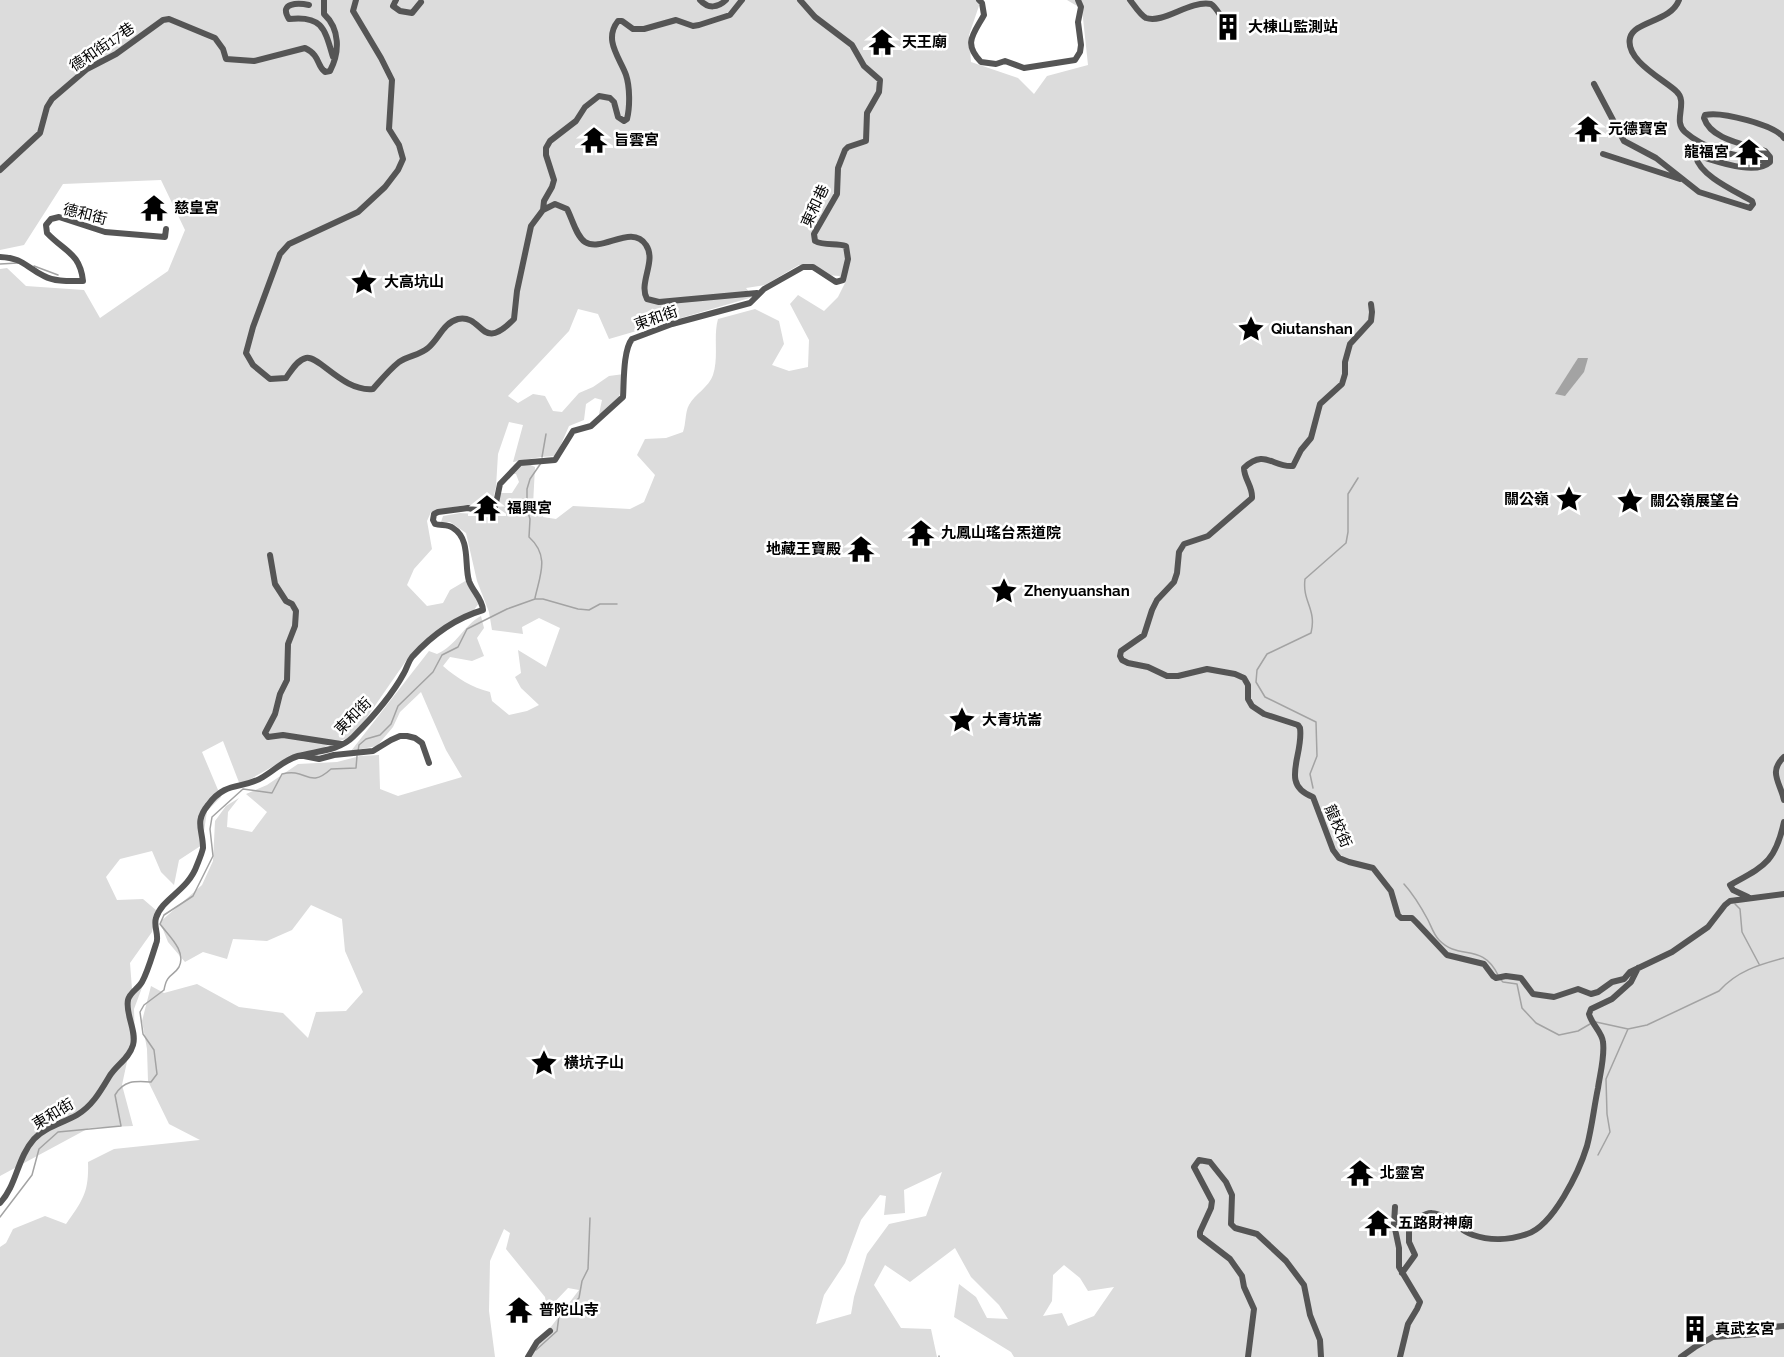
<svg xmlns="http://www.w3.org/2000/svg" width="1784" height="1357" font-family="Raleway,'Noto Sans TC',sans-serif">
	<rect width="100%" height="100%" fill="#fff"/>
	<!-- green -->
	<path fill="#dcdcdc" fill-rule="evenodd" d="M0 0H981L969 35 971 62 1018 78 1034 94 1047 76 1088 65 1082 9 1067 0H1784V1357H1014L1011 1352 954 1317 959 1284 976 1297 987 1318 1008 1319 999 1305 971 1277 955 1248 910 1282 885 1265 874 1285 901 1328 931 1329 937 1357H528L579 1290 568 1288 547 1310 545 1297 506 1249 510 1233 504 1229 490 1261 489 1311 495 1357H0V1247L6 1243 13 1229 45 1216 66 1224C83 1200 89 1192 88 1162L114 1149 200 1140 169 1124 148 1081 147 1049 142 1021 151 986 164 993 197 984 239 1007 283 1013 308 1038 316 1012 346 1011 363 992 345 951 342 919 311 905 292 930 267 941 233 939 227 959 203 952 185 962 168 942 160 922 202 885 213 861 215 821 226 806 239 798 228 812 227 827 252 832 267 812 246 794 267 785 298 764 337 762 360 756 379 755 380 789 398 796 462 777 446 750 421 692 400 712 393 727 377 746 351 751 429 651 437 654C457 645 464 625 481 616L484 628 477 638 484 656 472 661 450 657 443 666C458 679 471 687 490 692L492 701 509 715 527 711 539 705 521 688 515 677 521 673 518 650 546 667 560 628 539 618 522 627 523 634 492 630 489 612 477 581 466 533 450 522H441L443 516 460 513 494 515 499 507 500 493H512L519 482 516 474H511L512 468 527 463 535 467 533 505 544 508 543 517 556 519 573 506 630 509 644 502 655 475 637 455 645 439 666 438 683 432C686 424 685 412 689 405 695 394 709 387 713 375 719 356 713 337 718 319L755 309 779 321 784 344 772 365 789 371 808 367 809 340 790 304 798 295 824 311 838 297 846 281 839 276 825 275 799 265 765 285 746 288 753 297 609 339 598 314 578 309 569 331 508 396 518 403 533 394 545 396 553 411 562 412 579 393 593 387 609 376 624 374 619 398 604 414H599L602 400 595 398 586 404 584 420 569 426 556 456 541 457 513 462 523 425 509 422 498 454 496 487 491 507 481 510 464 505 431 512 427 521 432 549 414 569 407 585 427 606 443 603 450 590 467 580 479 603 474 610 454 620 410 655 354 736 328 745 317 752 279 763 240 785 223 741 202 752 221 797 207 811 202 845 179 860 174 885 161 872 152 851 120 859 106 877 117 900 143 899 157 911 152 932 130 963 132 989 143 985 134 1009 135 1041 128 1057 122 1085 133 1126 89 1128 0 1176V269L7 268 26 286 84 290 100 318 168 271 185 230 161 180 63 184 24 245 0 250ZM942 1172 926 1216 889 1224 867 1254 854 1297 851 1314 816 1324 824 1295 845 1263 861 1220 880 1195 886 1196 884 1215 905 1213 904 1190ZM1064 1265 1080 1278 1088 1291 1114 1287 1094 1316 1068 1326 1062 1313 1043 1316 1052 1301 1053 1275Z"/>
	<!-- water -->
	<path fill="#a3a3a3" d="M1578 358H1588L1584 372 1565 396 1555 394Z"/>
	<g fill="none" stroke-linecap="round" stroke-linejoin="round">
		<!-- stream -->
		<path stroke="#a3a3a3" stroke-width="1.5" d="M0 264 18 263
			M34 266 58 275
			M542 457 546 434
			M535 598C540 575 550 556 529 537L530 519 527 509V489L530 479 541 463
			M358 751 359 745 366 739 380 735 391 724 398 706 433 672 442 655 458 647 467 629 507 609 535 599H543L578 609 589 610 600 604H617
			M1313 788 1310 774 1317 756 1316 722 1265 697 1256 682 1257 670 1267 654 1311 633C1317 609 1302 602 1305 579L1346 543 1348 532V494L1358 478
			M1404 884C1414 895 1421 907 1428 920 1431 926 1434 935 1439 940 1459 961 1482 942 1498 975
			M1735 904 1740 909 1742 932 1759 964
			M1501 980 1503 982 1517 984 1522 1008 1536 1023 1559 1035 1578 1031 1590 1024
			M1596 1022 1628 1029 1647 1025 1719 991C1737 971 1758 965 1784 958
			M1598 1155 1610 1132 1607 1114 1606 1079 1628 1029
			M0 1217 32 1175 39 1149 58 1132 121 1126 115 1095C124 1080 135 1081 151 1082L157 1074 154 1050 143 1034 140 1012 144 1005 164 990C167 973 173 977 179 967 187 951 168 935 160 924L164 915 193 896 213 856 210 829 212 817 243 789 272 793 282 774C307 767 308 790 331 769L356 768 357 756
			M536 1350 557 1331 559 1316 579 1298 582 1281 588 1269 590 1218
			M939 1357V1356"/>
		<!-- minor -->
		<path stroke="#555" stroke-width="6" d="M356 0 353 11 381 58 392 80 389 129 399 145 403 159 398 170 385 187 358 212 289 244 280 254 253 327 246 353 253 365 270 379 286 378C291 371 297 360 306 358 319 355 343 392 373 389 381 380 389 370 399 362 408 356 420 355 428 348 439 339 443 323 458 319 484 314 480 354 514 319L517 291 531 226 543 210 555 204 567 209C572 218 576 236 585 242 602 253 632 223 646 245 657 261 638 283 647 299L659 302 757 293
			M396 0 393 6 400 11 412 13 421 2
			M700 0C708 9 718 8 726 0
			M979 0 982 3 984 15C973 35 963 43 981 62L996 64 1005 61 1024 68 1075 60 1080 52 1081 45 1078 22 1081 7 1078 0
			M1130 0C1134 5 1140 15 1146 18 1164 24 1189 0 1211 4 1216 7 1219 14 1223 19H1232
			M1679 0C1671 22 1634 21 1630 38 1625 60 1663 79 1676 91 1689 102 1672 121 1685 132 1709 153 1741 156 1770 162
			M309 5C299 3 278 2 289 19 323 15 325 30 333 57
			M1594 84 1624 141 1656 158 1699 192 1750 208 1753 204 1752 201C1737 192 1700 176 1696 157L1699 156C1717 161 1755 176 1770 162V157L1765 151C1745 144 1711 140 1704 118L1705 115C1721 111 1775 125 1784 138
			M1603 154 1680 179
			M0 170 40 133 47 107 52 99 87 69 116 54 163 20 169 19 215 38 223 49 226 59 254 61 305 48C321 56 316 65 325 72L330 71C340 52 340 29 324 14V0
			M543 210 544 201 552 187 554 180 546 155V148L550 141 576 121 585 107 599 96 610 98 614 102 618 117 624 121 627 119C630 107 630 87 626 75 620 58 603 40 618 21H622L633 29H644L676 20 693 26 699 25 730 15 742 0
			M0 257C24 258 25 267 44 276 55 282 70 281 83 281 80 253 65 252 47 233L46 225 51 219 59 217 105 232 165 237 166 229
			M1371 304 1372 312 1371 321 1350 344 1345 362V374L1342 384 1320 404 1311 438 1301 450 1293 466C1273 468 1265 448 1244 468 1244 479 1253 487 1252 498L1208 536 1184 544 1179 552 1177 573 1174 582 1157 600 1152 610 1144 635 1121 651 1120 656 1122 660 1128 663 1148 667 1167 676H1178L1207 669 1235 674 1244 678 1248 685V699L1252 706 1264 714 1298 725 1300 728C1304 755 1279 785 1313 797L1333 850 1339 858 1349 862 1373 868 1391 891 1398 915 1401 918H1412L1417 923 1447 955 1484 964 1493 976 1496 978 1506 976 1521 978 1533 994 1554 997 1578 989 1591 994 1598 992 1612 982 1624 979 1630 972 1672 952 1708 927 1725 905 1730 901 1784 894
			M270 555 275 584 286 601 292 604 296 611 295 626 288 644 287 680 280 694 275 714 265 733 268 737 283 735 341 744
			M304 756 319 759 334 755 373 751 391 740 400 736H407L415 738 422 743 429 763
			M1784 757C1768 772 1780 782 1784 800
			M1748 897 1733 890 1730 885C1764 866 1775 863 1784 822
			M0 1203C17 1185 17 1158 34 1139 45 1127 63 1123 77 1115 92 1106 100 1092 109 1077 116 1065 129 1059 133 1045 137 1031 125 1014 128 1000 130 992 138 989 142 982 148 971 152 956 156 944 160 936 153 927 156 918 162 898 188 891 197 865 199 860 202 853 203 848 203 830 194 822 208 805 226 780 243 790 263 777 275 770 284 760 298 756 316 751 339 751 353 737 372 718 391 697 404 673 407 668 408 662 412 657 431 636 456 618 483 610 482 598 473 592 469 581 464 565 471 539 453 528 448 524 441 526 435 524L433 520 434 514 438 512 468 508 485 512 495 508 500 484 520 463 555 460 573 431 591 426 623 397C624 383 623 350 632 339L672 324 750 303 764 289 803 267H813L836 282 843 280 848 259 846 246C836 243 824 246 815 241L814 234 837 194 838 168 845 150 848 147 866 141 867 113 879 92 880 80 864 66 852 45 815 17 800 0
			M1395 1207 1394 1224 1399 1248V1267L1420 1302 1417 1309 1408 1324 1400 1357
			M1402 1273 1415 1255 1409 1242V1231C1433 1193 1448 1226 1473 1235 1490 1241 1510 1240 1527 1234 1553 1226 1579 1172 1587 1146 1592 1127 1594 1107 1598 1088 1600 1074 1605 1056 1603 1042 1602 1032 1592 1025 1589 1014L1591 1009 1612 999 1631 982 1638 968
			M528 1357 537 1342 550 1331
			M1248 1357 1254 1309 1244 1287 1242 1276 1230 1259 1200 1236V1232L1211 1208 1212 1201 1194 1167 1199 1160 1210 1162 1226 1182 1232 1195 1231 1224 1235 1228 1257 1234 1286 1261 1304 1285 1310 1315 1320 1340 1321 1357
			M1681 1357 1695 1347 1713 1337 1755 1334 1773 1327 1784 1326"/>
	</g>
	<!-- icons -->
	<defs>
		<symbol id="building-bare" viewBox="-9 -9 18 18"><path d="M-4-6H4V6H1V3H-1V6H-4ZM-2.5-4.3h1.7v1.8h-1.7ZM.8-4.3h1.7v1.8H.8ZM-2.5-1h1.7V.8h-1.7ZM.8-1h1.7V.8H.8Z" fill="#000" stroke="#fff" stroke-width="2.5" paint-order="stroke"/></symbol>
		<symbol id="temple-bare" viewBox="-9 -9 18 18"><path d="M0-6L5-2H3V0L6.5 2.5H4V6H1.5V3h-3V6H-4V2.5H-6.5L-3 0V-2H-5Z" fill="#000" stroke="#fff" stroke-width="2.5" paint-order="stroke"/></symbol>
		<symbol id="sight-bare" viewBox="-9 -9 18 18"><path d="M0-6L1.8-2.2L6-1.7L2.9 1.2L3.7 5.4L0 3.3L-3.7 5.4L-2.9 1.2L-6-1.7L-1.8-2.2Z" fill="#000" stroke="#fff" stroke-width="2.5" paint-order="stroke"/></symbol>
	</defs>
	<g fill-rule="evenodd">
		<use href="#building-bare" x="1209" y="8" width="38" height="38"/>
		<use href="#temple-bare" x="863" y="23" width="38" height="38"/>
		<use href="#temple-bare" x="1569" y="110" width="38" height="38"/>
		<use href="#temple-bare" x="575" y="121" width="38" height="38"/>
		<use href="#temple-bare" x="1730" y="133" width="38" height="38"/>
		<use href="#temple-bare" x="135" y="189" width="38" height="38"/>
		<use href="#sight-bare" x="345" y="263" width="38" height="38"/>
		<use href="#sight-bare" x="1232" y="310" width="38" height="38"/>
		<use href="#sight-bare" x="1550" y="480" width="38" height="38"/>
		<use href="#sight-bare" x="1611" y="482" width="38" height="38"/>
		<use href="#temple-bare" x="468" y="489" width="38" height="38"/>
		<use href="#temple-bare" x="902" y="514" width="38" height="38"/>
		<use href="#temple-bare" x="842" y="530" width="38" height="38"/>
		<use href="#sight-bare" x="985" y="572" width="38" height="38"/>
		<use href="#sight-bare" x="943" y="701" width="38" height="38"/>
		<use href="#sight-bare" x="525" y="1044" width="38" height="38"/>
		<use href="#temple-bare" x="1341" y="1154" width="38" height="38"/>
		<use href="#temple-bare" x="1359" y="1204" width="38" height="38"/>
		<use href="#temple-bare" x="500" y="1291" width="38" height="38"/>
		<use href="#building-bare" x="1676" y="1310" width="38" height="38"/>
	</g>
	<g text-anchor="middle" stroke-width="5" stroke-linejoin="round" paint-order="stroke">
		<!-- poi labels -->
		<g font-size="15" font-weight="bold" fill="#000" stroke="#fff" text-anchor="start">
			<text x="1248" y="32">大棟山監測站</text>
			<text x="902" y="47">天王廟</text>
			<text x="1608" y="134">元德寶宮</text>
			<text x="614" y="145">旨雲宮</text>
			<text x="1729" y="157" text-anchor="end">龍福宮</text>
			<text x="174" y="213">慈皇宮</text>
			<text x="384" y="287">大高坑山</text>
			<text x="1271" y="334">Qiutanshan</text>
			<text x="1549" y="504" text-anchor="end">關公嶺</text>
			<text x="1650" y="506">關公嶺展望台</text>
			<text x="507" y="513">福興宮</text>
			<text x="941" y="538">九鳳山瑤台炁道院</text>
			<text x="841" y="554" text-anchor="end">地藏王寶殿</text>
			<text x="1024" y="596">Zhenyuanshan</text>
			<text x="982" y="725">大青坑崙</text>
			<text x="564" y="1068">橫坑子山</text>
			<text x="1380" y="1178">北靈宮</text>
			<text x="1398" y="1228">五路財神廟</text>
			<text x="539" y="1315">普陀山寺</text>
			<text x="1715" y="1334">真武玄宮</text>
		</g>
		<!-- street labels -->
		<g font-size="15" fill="#000" stroke="#fff">
			<text transform="translate(102 47) rotate(-34)" y="5">德和街17巷</text>
			<text transform="translate(815 206) rotate(-65)" y="5">東和巷</text>
			<text transform="translate(85 214) rotate(14)" y="5">德和街</text>
			<text transform="translate(656 318) rotate(-19)" y="5">東和街</text>
			<text transform="translate(353 716) rotate(-45)" y="5">東和街</text>
			<text transform="translate(1338 826) rotate(66)" y="5">龍校街</text>
			<text transform="translate(53 1114) rotate(-31)" y="5">東和街</text>
		</g>
	</g>
</svg>
